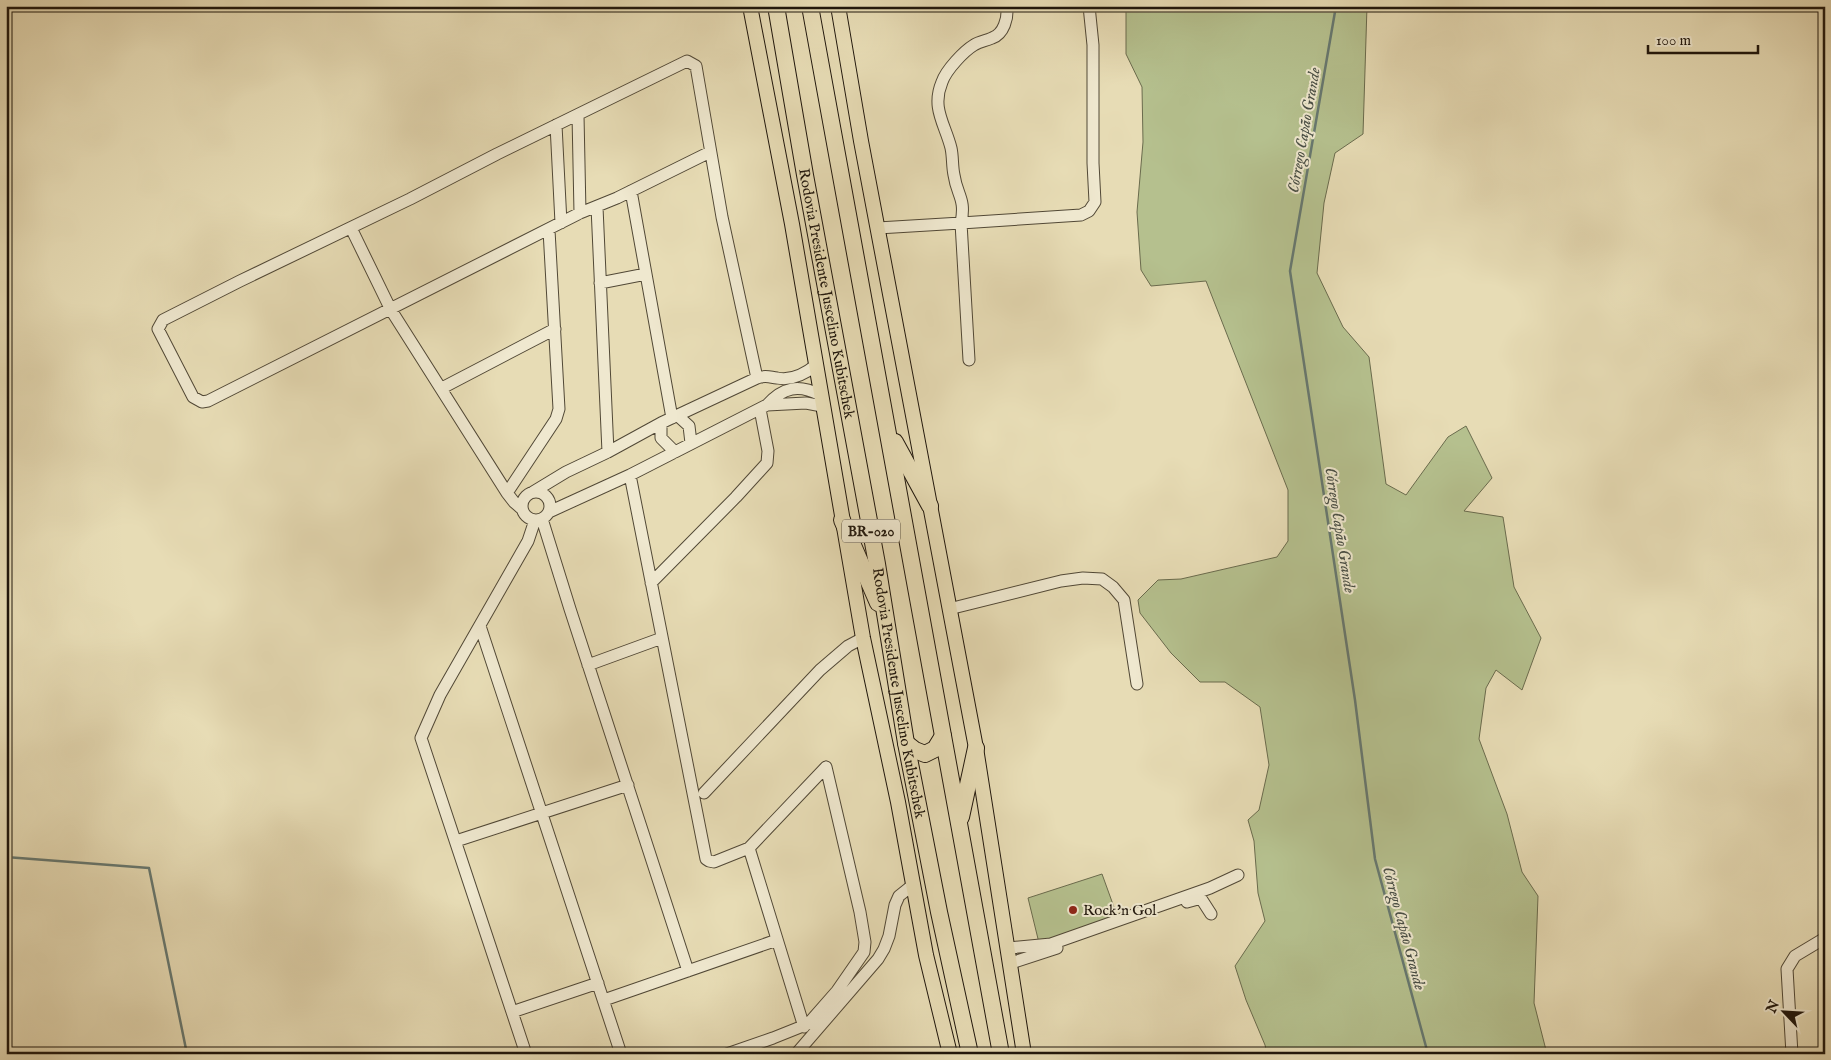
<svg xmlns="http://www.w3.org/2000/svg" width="1831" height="1060" font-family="'IM FELL English',serif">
	<rect width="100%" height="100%" fill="#e7dcb5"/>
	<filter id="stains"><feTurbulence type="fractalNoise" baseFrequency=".004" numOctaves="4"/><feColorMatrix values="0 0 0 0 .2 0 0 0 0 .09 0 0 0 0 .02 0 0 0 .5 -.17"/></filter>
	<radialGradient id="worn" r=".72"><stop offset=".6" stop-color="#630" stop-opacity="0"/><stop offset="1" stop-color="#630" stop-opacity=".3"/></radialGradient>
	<!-- green -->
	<path fill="#b5c08e" stroke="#6a6b4d" d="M1126 6H1367L1363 134 1335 153 1324 203 1317 273 1343 327 1369 357 1386 484 1406 495 1448 437 1466 426 1492 478 1464 511 1503 517 1514 587 1541 638 1522 690 1496 670 1486 688 1479 739 1507 814 1522 872 1538 896 1534 1003 1547 1054H1267L1265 1045 1246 1000 1235 966 1265 921 1258 893 1254 841 1248 820 1259 810 1269 765 1260 707 1225 682H1200L1171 653 1140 613 1138 600 1158 580 1181 579 1277 557 1288 541V490L1206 281 1151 286 1141 270 1137 212 1143 142 1142 87 1126 54Z
		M1102 874 1119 921 1040 947 1028 898Z"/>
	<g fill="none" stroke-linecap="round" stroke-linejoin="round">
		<!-- stream -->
		<path stroke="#677870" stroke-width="2.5" d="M1336 6 1290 271 1355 700 1375 859 1428 1054
			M6 857 149 868 187 1054"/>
		<defs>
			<path id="minor" d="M1007 6C1008 18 1004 34 992 38 986 41 980 41 974 45 964 51 946 70 942 82 931 108 945 124 951 148 953 157 952 166 954 175 957 196 966 198 961 223L1081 215 1089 211 1095 202 1093 163V45L1089 6
				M578 115 580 213
				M556 125 561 223
				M710 152 617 198 580 213 208 401 202 402 193 397 158 329 163 320 240 281 410 199 497 154 687 61 696 66 722 217 757 378
				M631 191 672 418
				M597 207 608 452
				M351 228 391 310 507 493 514 502 522 509
				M878 228 961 223 969 360
				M600 283 646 274
				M442 388 555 329
				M767 405 806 403 822 406
				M678 416 689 426 691 443
				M661 423V438L675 452
				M630 475 706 859 709 861 714 862 749 848 826 767
				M522 506a14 14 0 1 1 28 0a14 14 0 1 1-28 0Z
				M533 492 566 472 608 452 661 423 757 378C765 375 769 377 777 378 792 381 805 374 816 365
				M507 493 556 419 559 409 549 230
				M549 512 630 475 767 405C783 387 799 384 820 395
				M542 519 570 609 688 971
				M651 583 736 497 767 463 768 451 760 409
				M949 609 1061 581 1083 578 1102 579 1113 587 1124 600 1137 684
				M480 626 621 1054
				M588 665 662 638
				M704 793 820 670 848 646 863 638
				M456 841 628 785
				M749 848 804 1027
				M1187 902 1198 899 1202 900 1211 914
				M1009 948 1051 944 1210 888 1238 875
				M1011 963 1057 948
				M604 1000 777 940
				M512 1012 598 983
				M526 1054 421 738 440 695 528 541 535 520
				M727 1054 773 1038 808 1024 837 991 864 952 865 942 860 912 826 767
				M796 1054 878 959 884 949 889 936 895 905 899 896 914 884
				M1792 1054 1787 969 1795 956 1825 938"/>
			<path id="major" d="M750 6 792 224 863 638 898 802 926 955 950 1054
				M838 6 861 141 976 748 1024 1054"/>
			<g id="highway">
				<path id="s1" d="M776 6 805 175 877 564 906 743 939 912 970 1054"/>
				<path d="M810 6 1001 1054"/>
				<path d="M895 442 930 506"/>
				<path d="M842 520 878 603"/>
				<path d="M906 743 915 750 925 754 935 749 943 736"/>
				<path d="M961 817 976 748"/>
			</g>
		</defs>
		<!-- minor casing -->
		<use href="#minor" stroke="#514836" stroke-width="13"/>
		<!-- major casing -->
		<use href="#major" stroke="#1f160c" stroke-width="16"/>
		<!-- highway casing -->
		<use href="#highway" stroke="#1f160c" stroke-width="18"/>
		<!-- minor -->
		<use href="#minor" stroke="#efe8cf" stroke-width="11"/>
		<!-- major -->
		<use href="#major" stroke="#e7dcb5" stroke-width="14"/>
		<!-- highway -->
		<use href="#highway" stroke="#e7dcb5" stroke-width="16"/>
	</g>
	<!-- markers -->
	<circle fill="#8f2418" stroke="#efe8cf" stroke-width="2" cx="1073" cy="910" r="5"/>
	<g text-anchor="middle" stroke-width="4" stroke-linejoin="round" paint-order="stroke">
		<!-- shield labels -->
		<rect fill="#efe8cf" stroke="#5d5546" stroke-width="1" x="842" y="519.5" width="58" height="23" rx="4"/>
		<g font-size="14" font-weight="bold" fill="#1f160c">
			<text x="871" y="536">BR-020</text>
		</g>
		<!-- street labels -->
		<g font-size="15" fill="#1f160c" stroke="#efe8cf">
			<text dy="5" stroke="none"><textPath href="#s1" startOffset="292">Rodovia Presidente Juscelino Kubitschek</textPath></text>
			<text dy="5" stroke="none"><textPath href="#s1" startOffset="698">Rodovia Presidente Juscelino Kubitschek</textPath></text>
		</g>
		<!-- poi labels -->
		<g font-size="15" fill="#1f160c" stroke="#efe8cf" text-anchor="start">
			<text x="1083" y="915">Rock'n Gol</text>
		</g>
		<!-- water labels -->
		<g font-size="16" font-style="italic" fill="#494f46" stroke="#efe8cf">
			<text transform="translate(1303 130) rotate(-80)" y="6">Córrego Capão Grande</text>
			<text transform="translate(1341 530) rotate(81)" y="6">Córrego Capão Grande</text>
			<text transform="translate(1405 928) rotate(75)" y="6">Córrego Capão Grande</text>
		</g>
	</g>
	<!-- margin -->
	<rect width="1831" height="1060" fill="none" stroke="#e7dcb5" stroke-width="25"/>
	<rect x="8" y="8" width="1816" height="1045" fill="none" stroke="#1f160c" stroke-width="2.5"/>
	<rect x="12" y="12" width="1806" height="1035" fill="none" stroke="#1f160c"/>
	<!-- north arrow -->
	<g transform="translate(1784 1012) rotate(295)" stroke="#efe8cf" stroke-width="4" paint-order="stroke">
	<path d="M0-4L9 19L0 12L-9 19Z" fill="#1f160c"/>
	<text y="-8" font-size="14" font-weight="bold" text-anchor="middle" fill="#1f160c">N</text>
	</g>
	<!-- scale -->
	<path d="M1648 45v8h110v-8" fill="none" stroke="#1f160c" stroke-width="2.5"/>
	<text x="1656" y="45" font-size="15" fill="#1f160c" stroke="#efe8cf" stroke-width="4" paint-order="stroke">100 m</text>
	<rect width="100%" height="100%" filter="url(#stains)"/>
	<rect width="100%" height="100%" fill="url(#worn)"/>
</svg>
